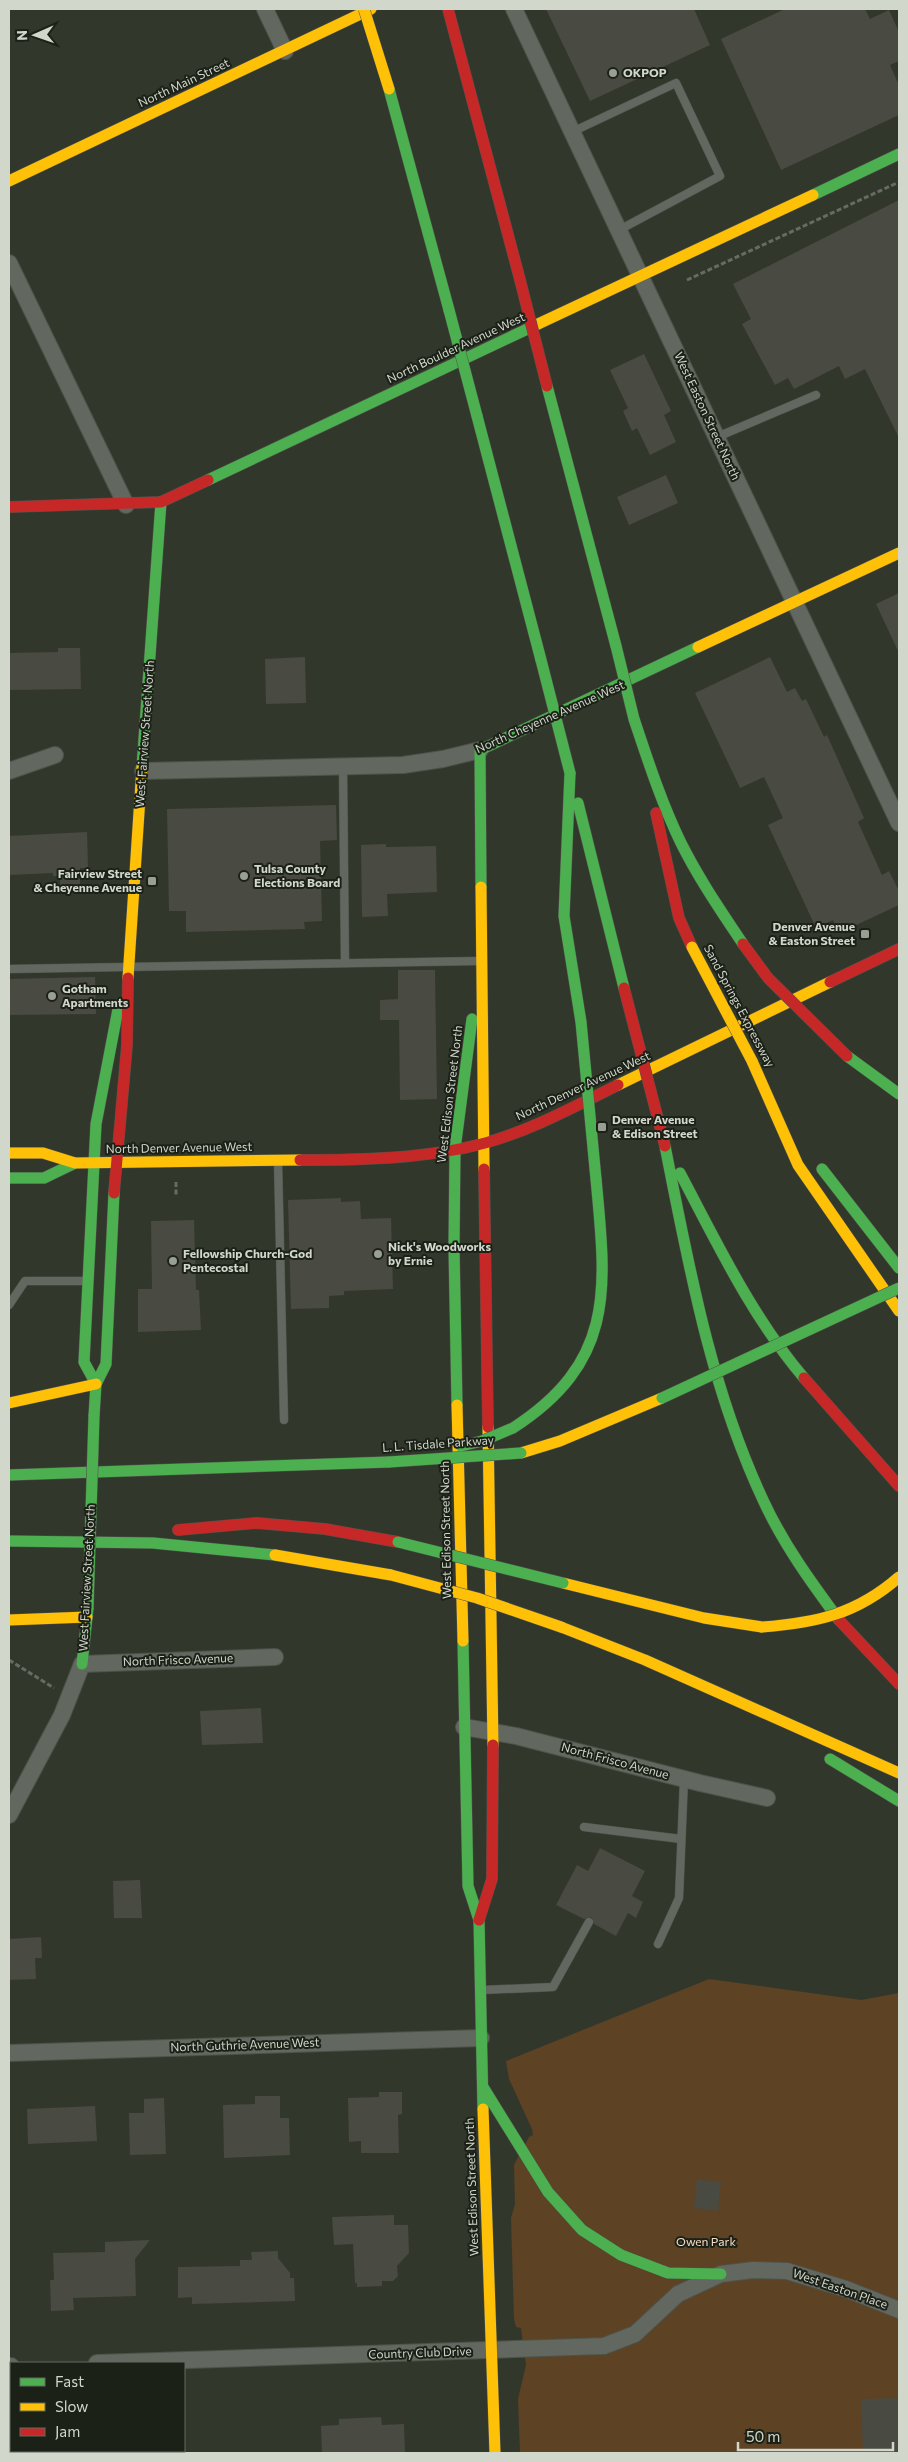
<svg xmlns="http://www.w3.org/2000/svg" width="908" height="2462" font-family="Commissioner,sans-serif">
	<rect width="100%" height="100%" fill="#32372c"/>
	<!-- green -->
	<path fill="#5d4224" d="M709 1979 861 2000 899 1993V2453H520L518 2399 526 2365 521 2328 516 2327 514 2319 511 2218 515 2204 514 2165 529 2137 533 2135 532 2129 509 2079 506 2061Z"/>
	<!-- building -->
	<path fill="#494a41" d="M546 9H694L710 45 590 101Z
		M785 9H865L870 19 889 10 899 32V61L890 65 899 85V115L781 170 721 39Z
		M899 200V438L865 369 845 379 839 366 794 389 788 378 775 385 742 324 751 319 733 284Z
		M644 354 671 411 664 415 676 442 650 455 637 428 632 431 623 411 628 408 610 370Z
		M666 475 678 503 629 525 617 497Z
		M899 593V653L876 604Z
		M58 648H80L81 689 9 690V653L58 652Z
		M305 657 306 703 266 704 265 659Z
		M770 657 787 692 795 688 802 701 806 699 824 737 827 735 864 818 858 822 882 875 889 871 899 891V905L839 933 833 920 816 928 768 825 783 818 764 777 740 788 695 693Z
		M336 805 337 840 320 841 322 921 304 922 305 929 186 932V911H169L167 809Z
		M87 832 88 868H80V887H60V876H53V873L9 875V836Z
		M386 844V847L436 846 437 892 387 894 388 916 362 917 361 845Z
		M398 970H435L437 1099 400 1100 399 1020H380V1000L398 999Z
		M95 977 96 1014 9 1015V979Z
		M341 1198V1202L360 1201 361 1219 391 1218 393 1289 344 1291V1295L329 1296V1308L291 1309 288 1200Z
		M194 1220 196 1290H199L201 1330 138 1332V1289H152L151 1221Z
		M261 1708 263 1743 202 1745 200 1711Z
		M600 1848 645 1871 632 1896 643 1902 636 1918 628 1913 616 1936 594 1924 591 1917 584 1919 556 1905 577 1865 588 1871Z
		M140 1880 142 1918H114L113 1881Z
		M41 1937 42 1958H35L36 1979 9 1980V1939Z
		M379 2092H402V2114L398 2115 399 2153H361V2141L349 2142 348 2098 379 2097Z
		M255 2096H280V2118H289L290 2155 224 2158 223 2105 255 2104Z
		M164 2098 166 2154 130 2155 129 2113H144V2099Z
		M95 2106 97 2141 28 2144 27 2109Z
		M697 2179 721 2182 718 2211 694 2208Z
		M394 2215V2225H408L409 2253 397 2266 398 2276 393 2281H382V2286L357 2287V2283H355L353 2244 334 2245 332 2217Z
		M150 2240 135 2259 136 2296 73 2298 74 2310 51 2311 50 2280H54L53 2253 105 2252V2242Z
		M278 2251V2258L290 2273V2278H294L295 2301 192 2304V2297L178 2298V2267L240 2266V2260H252L251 2252Z
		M899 2398V2453H863L861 2399Z
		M381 2417 382 2425 404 2424 405 2453H322L321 2426 339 2425V2419Z"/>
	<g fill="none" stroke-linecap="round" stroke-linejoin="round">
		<defs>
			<path id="lane" d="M572 132 676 83 720 176 619 230
				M717 437 816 395
				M343 767 345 963
				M9 969 479 961
				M278 1162 284 1420
				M9 1305 25 1281H87
				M584 1827 681 1839
				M658 1944 679 1898 684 1779
				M482 1990 553 1987 589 1922"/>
			<path id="street" d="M265 9 285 51
				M514 9 899 823
				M9 263 126 505
				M9 771 55 755
				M143 771 403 765 443 759 480 750
				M464 1727 516 1736 700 1783 767 1798
				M9 1815 62 1715 82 1664 275 1657
				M9 2053 481 2038
				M97 2363 604 2346 635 2334 678 2294 721 2274 753 2270 787 2271 846 2289 899 2310
				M9 2366H11"/>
			<path id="fast" d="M389 89 449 310
				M813 195 899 154
				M547 386 616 646
				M477 416 541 660
				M208 480 538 324
				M634 719C648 761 662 804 681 843 699 879 721 911 743 944
				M142 767 161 502
				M570 773 564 916 581 1022
				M578 803 624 988
				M481 887 480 750 698 647
				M847 1056 899 1094
				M665 1146C689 1267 711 1390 764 1502 784 1545 811 1582 839 1620
				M822 1169 899 1268
				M680 1173C717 1243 752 1317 804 1378
				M9 1178H44L75 1163
				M96 1384 84 1362 96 1124 119 1004
				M457 1405 454 1248 455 1149 472 1019
				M94 1416 96 1384 106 1364 114 1193
				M513 1428C617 1361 606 1287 596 1179
				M9 1475 389 1462
				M9 1541 153 1543 275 1555
				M463 1641 468 1886 479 1920 483 2109
				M82 1664 88 1608
				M830 1759 899 1801
				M483 2087 548 2192 582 2230 621 2255 668 2273 721 2274"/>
			<path id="slow" d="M9 181 371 9
				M538 324 813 195
				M698 647 899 553
				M481 887 484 1169
				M128 978 142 767
				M752 1061 798 1165 899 1311
				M618 1085 830 982
				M9 1153H43L75 1163 300 1160
				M9 1403 96 1384
				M457 1405 463 1641
				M488 1427 493 1745
				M521 1453 560 1441 662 1398
				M275 1555 391 1575
				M563 1583 704 1618 762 1627
				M9 1620 87 1617
				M561 1627 645 1660 899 1773
				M483 2109 495 2453"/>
			<path id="jam" d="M448 9 519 276
				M9 507 161 502 208 480
				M656 813 679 918 692 947
				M830 982 899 949
				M300 1160C361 1160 426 1159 485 1143 532 1130 575 1106 618 1085
				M484 1169 488 1427
				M114 1193 127 1045 128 978
				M804 1378 899 1486
				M178 1530 257 1523 325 1529 398 1542
				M839 1620 899 1684
				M479 1920 492 1879 493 1745"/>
		</defs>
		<!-- lane casing -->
		<use href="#lane" stroke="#4e5249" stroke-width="9"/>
		<!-- street casing -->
		<use href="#street" stroke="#4e5249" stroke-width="18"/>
		<!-- fast casing -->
		<use href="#fast" stroke="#4e5249" stroke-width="12"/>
		<!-- slow casing -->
		<use href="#slow" stroke="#4e5249" stroke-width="12"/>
		<!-- jam casing -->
		<use href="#jam" stroke="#4e5249" stroke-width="12"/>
		<!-- path -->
		<path stroke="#686b63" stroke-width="3" stroke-dasharray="5 2.5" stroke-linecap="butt" d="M687 280 899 182
			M176 1182V1196
			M9 1660 54 1688"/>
		<!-- lane -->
		<use href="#lane" stroke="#62675f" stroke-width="8"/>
		<!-- street -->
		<use href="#street" stroke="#62675f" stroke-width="16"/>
		<!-- fast -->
		<use href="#fast" stroke="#4caf50" stroke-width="11"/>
		<!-- slow -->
		<use href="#slow" stroke="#ffc107" stroke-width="11"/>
		<!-- jam -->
		<use href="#jam" stroke="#c62828" stroke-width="11"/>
		<defs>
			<path id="fast-bridge" d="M449 310 477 416
				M616 646 634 719
				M541 660 570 773
				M581 1022 596 1179
				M662 1398 899 1288
				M461 1446 482 1441 513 1428
				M389 1462 521 1453
				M398 1542 563 1583
				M88 1608 94 1416"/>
			<path id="slow-bridge" d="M364 9 389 89
				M692 947 752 1061
				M391 1575 477 1598 561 1627
				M762 1627C816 1623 857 1614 899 1577"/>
			<path id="jam-bridge" d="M519 276 547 386
				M743 944 768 978 847 1056
				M624 988 665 1146"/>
		</defs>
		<!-- fast-bridge casing -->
		<use href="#fast-bridge" stroke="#4e5249" stroke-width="12" stroke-linecap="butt"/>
		<!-- slow-bridge casing -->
		<use href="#slow-bridge" stroke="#4e5249" stroke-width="12" stroke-linecap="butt"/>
		<!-- jam-bridge casing -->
		<use href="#jam-bridge" stroke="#4e5249" stroke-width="12" stroke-linecap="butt"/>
		<!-- fast-bridge -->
		<use href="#fast-bridge" stroke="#4caf50" stroke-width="11"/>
		<!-- slow-bridge -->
		<use href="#slow-bridge" stroke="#ffc107" stroke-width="11"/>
		<!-- jam-bridge -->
		<use href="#jam-bridge" stroke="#c62828" stroke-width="11"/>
	</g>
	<!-- markers -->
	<g fill="#999f93" stroke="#1c2118" stroke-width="2">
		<circle cx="613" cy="73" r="5"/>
		<circle cx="244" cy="876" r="5"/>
		<rect x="147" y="876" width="10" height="10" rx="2.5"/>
		<rect x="860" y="929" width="10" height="10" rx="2.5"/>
		<circle cx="52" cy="996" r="5"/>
		<rect x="597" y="1122" width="10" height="10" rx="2.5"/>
		<circle cx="378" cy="1254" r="5"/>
		<circle cx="173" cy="1261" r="5"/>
	</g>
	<g text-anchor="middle" stroke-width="4" stroke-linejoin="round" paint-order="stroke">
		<!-- poi labels -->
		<g font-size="12" font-weight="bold" fill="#d1d7cb" stroke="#1c2118" text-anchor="start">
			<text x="623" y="77">OKPOP</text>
			<text x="254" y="873">Tulsa County<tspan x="254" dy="14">Elections Board</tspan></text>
			<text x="142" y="878" text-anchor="end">Fairview Street<tspan x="142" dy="14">&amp; Cheyenne Avenue</tspan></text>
			<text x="855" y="931" text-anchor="end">Denver Avenue<tspan x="855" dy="14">&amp; Easton Street</tspan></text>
			<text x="62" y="993">Gotham<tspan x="62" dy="14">Apartments</tspan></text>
			<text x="612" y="1124">Denver Avenue<tspan x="612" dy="14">&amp; Edison Street</tspan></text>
			<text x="388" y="1251">Nick's Woodworks<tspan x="388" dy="14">by Ernie</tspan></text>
			<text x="183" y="1258">Fellowship Church-God<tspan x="183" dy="14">Pentecostal</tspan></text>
		</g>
		<!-- street labels -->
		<g font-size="12" fill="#d1d7cb" stroke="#1c2118">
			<text transform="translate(184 83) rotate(-25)" y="4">North Main Street</text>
			<text transform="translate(456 348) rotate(-25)" y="4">North Boulder Avenue West</text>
			<text transform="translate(707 416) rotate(65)" y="4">West Easton Street North</text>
			<text transform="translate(550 717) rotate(-24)" y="4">North Cheyenne Avenue West</text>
			<text transform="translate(145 734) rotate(-86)" y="4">West Fairview Street North</text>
			<text transform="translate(739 1006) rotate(62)" y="4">Sand Springs Expressway</text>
			<text transform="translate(583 1086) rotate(-25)" y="4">North Denver Avenue West</text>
			<text transform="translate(450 1094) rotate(-83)" y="4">West Edison Street North</text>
			<text transform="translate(179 1148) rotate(-1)" y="4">North Denver Avenue West</text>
			<text transform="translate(438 1444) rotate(-4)" y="4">L. L. Tisdale Parkway</text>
			<text transform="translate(446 1530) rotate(-91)" y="4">West Edison Street North</text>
			<text transform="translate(87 1578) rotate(-87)" y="4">West Fairview Street North</text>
			<text transform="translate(178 1660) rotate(-2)" y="4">North Frisco Avenue</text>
			<text transform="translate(615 1761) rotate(15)" y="4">North Frisco Avenue</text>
			<text transform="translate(245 2045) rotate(-2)" y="4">North Guthrie Avenue West</text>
			<text transform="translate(472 2187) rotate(-92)" y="4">West Edison Street North</text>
			<text transform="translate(840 2289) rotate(19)" y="4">West Easton Place</text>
			<text transform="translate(420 2353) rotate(-2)" y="4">Country Club Drive</text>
		</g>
		<!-- park labels -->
		<g font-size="12" fill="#f7dec5" stroke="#1c2118">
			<text x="706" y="2246">Owen Park</text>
		</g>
	</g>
	<!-- border -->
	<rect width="908" height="2462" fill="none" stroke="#d1d7cb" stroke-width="20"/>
	<!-- legend -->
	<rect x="10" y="2362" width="175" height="90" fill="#1c2118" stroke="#646a60"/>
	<rect x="20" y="2378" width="25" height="8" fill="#4caf50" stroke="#646a60"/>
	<text x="55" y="2387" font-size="15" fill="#d1d7cb">Fast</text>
	<rect x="20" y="2403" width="25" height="8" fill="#ffc107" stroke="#646a60"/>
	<text x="55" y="2412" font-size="15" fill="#d1d7cb">Slow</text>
	<rect x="20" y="2428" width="25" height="8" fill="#c62828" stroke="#646a60"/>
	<text x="55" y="2437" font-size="15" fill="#d1d7cb">Jam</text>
	<!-- north arrow -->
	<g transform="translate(35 35) rotate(268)" stroke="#1c2118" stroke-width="4" paint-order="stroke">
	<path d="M0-4L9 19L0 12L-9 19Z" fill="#d1d7cb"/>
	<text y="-8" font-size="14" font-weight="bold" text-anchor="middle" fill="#d1d7cb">N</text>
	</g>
	<!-- scale -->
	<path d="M738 2442v8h155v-8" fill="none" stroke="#d1d7cb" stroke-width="2.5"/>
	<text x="746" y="2442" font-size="15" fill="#d1d7cb" stroke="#1c2118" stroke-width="4" paint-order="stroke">50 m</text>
</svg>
